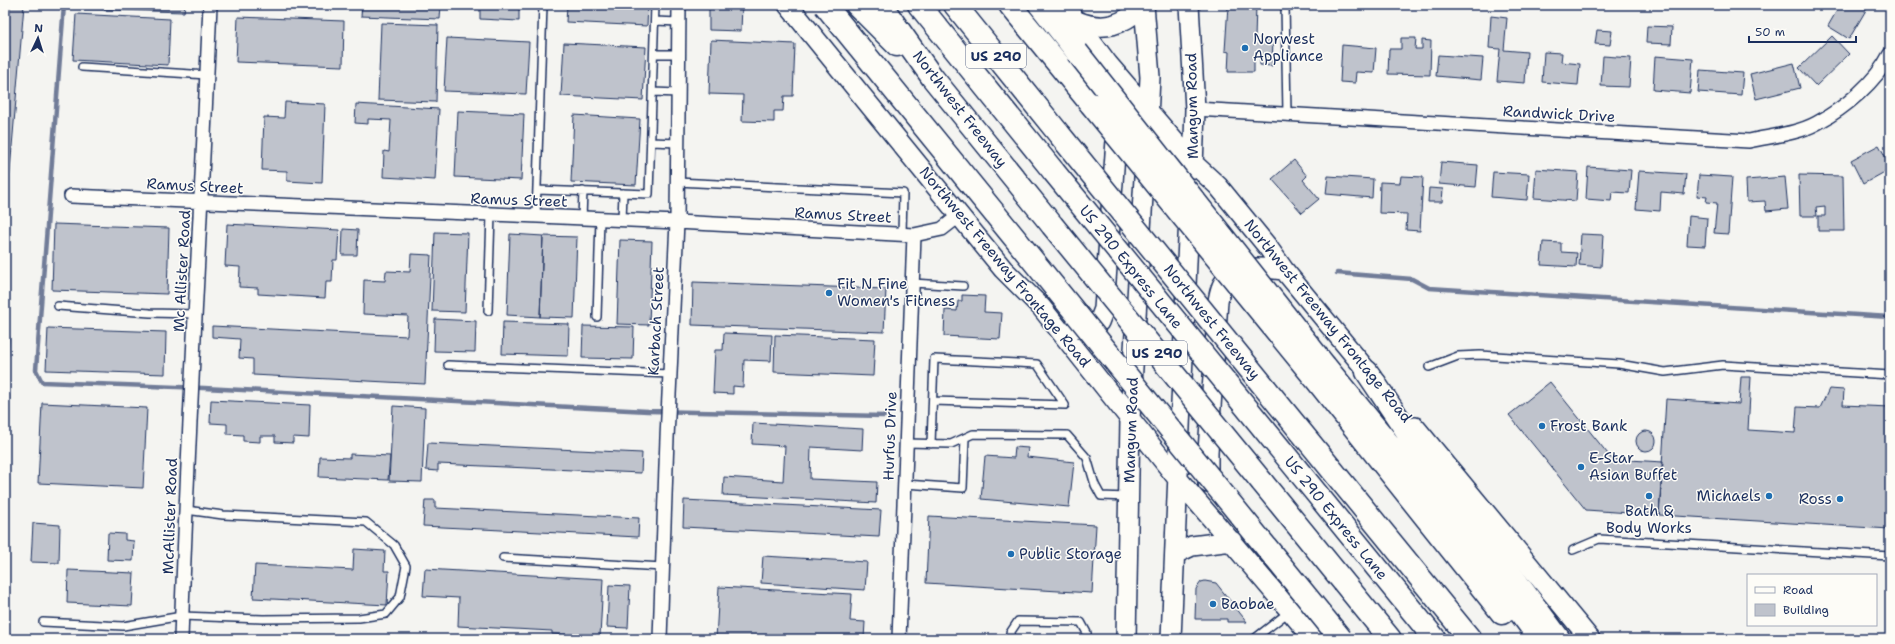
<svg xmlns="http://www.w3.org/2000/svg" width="1895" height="644" font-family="'Shantell Sans',sans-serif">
	<rect width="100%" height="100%" fill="#f4f4f1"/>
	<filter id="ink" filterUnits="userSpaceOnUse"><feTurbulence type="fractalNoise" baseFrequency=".025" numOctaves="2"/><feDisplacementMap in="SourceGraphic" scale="8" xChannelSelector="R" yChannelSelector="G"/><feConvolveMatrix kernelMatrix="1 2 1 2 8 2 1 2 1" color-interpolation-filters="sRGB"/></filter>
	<g filter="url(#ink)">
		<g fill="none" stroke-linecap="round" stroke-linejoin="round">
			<!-- stream -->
			<path stroke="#717c98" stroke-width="4.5" d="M64 5 36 370 42 382 204 388 648 411 884 416
				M1337 273 1412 279 1429 288 1890 317"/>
		</g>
		<!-- building -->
		<path fill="#bfc3cc" stroke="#1b2f5e" d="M5 5H24L5 229Z
			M84 5H185L184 12 84 9Z
			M362 5H441L440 19 361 16Z
			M447 5H529V9H519V21L480 19V8Z
			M567 5H648L647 26 566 22Z
			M709 5H742L741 31 709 30Z
			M1228 5H1256L1255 39 1273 40 1272 66 1260 65V57H1254V72H1228L1229 52 1225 51Z
			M1840 5H1869L1849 39 1828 26Z
			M76 14 170 19 168 65 73 60Z
			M1491 16 1507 18 1504 50 1527 52 1525 83 1497 81 1500 49 1489 48Z
			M238 17 344 21 343 66 236 62Z
			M381 23 438 25 436 102 378 100Z
			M1647 26 1672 27 1671 44 1646 43Z
			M1597 30 1612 31 1610 45 1595 44Z
			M1832 36 1849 54 1816 86 1799 68Z
			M447 38 529 42 526 94 444 91Z
			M1401 38H1416L1415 49H1422V40L1431 41 1430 75 1388 74 1389 49H1401Z
			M711 40 795 44 793 96H784L783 111H774V122L742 121 743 95 709 94Z
			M564 43 646 47 643 100 561 96Z
			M1342 45 1376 48 1374 73 1356 72 1355 83 1340 82Z
			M1544 52 1562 53 1561 62 1580 64 1578 85 1542 82Z
			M1438 55 1483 58 1481 80 1436 76Z
			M1603 56 1631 58 1629 87 1601 86Z
			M1655 56 1693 59 1690 93 1653 90Z
			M1794 63 1800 88 1756 99 1750 74Z
			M1700 70 1743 73 1741 95 1698 92Z
			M285 102 325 104 322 183 287 181V171L262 170 264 117 284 118Z
			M356 104 439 109 435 180 383 177 384 151 389 152 391 120 368 119V124L355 123Z
			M458 111 524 114 521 180 455 177Z
			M574 115 640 119 636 185 571 182Z
			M1879 145 1890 165V169L1863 184 1851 160Z
			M1294 160 1307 176 1303 180 1319 199 1302 213 1272 179Z
			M1441 162 1478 165 1476 187 1439 184Z
			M1588 167 1631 170 1629 193 1612 192 1611 201 1586 199Z
			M1536 169 1578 172 1576 201 1534 198Z
			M1639 171 1686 174 1684 194 1661 192 1660 211 1636 209Z
			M1493 172 1529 174 1527 200 1491 197Z
			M1699 175 1732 177 1728 234 1714 233 1717 203 1706 202 1707 197 1697 196Z
			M1799 175 1843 176 1844 231H1818V216H1825V206L1816 207 1817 216H1800Z
			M1328 176 1373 179 1372 198 1326 194Z
			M1401 176 1423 177 1420 231 1406 230 1407 214 1379 213 1380 182 1400 183Z
			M1785 177 1788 209 1766 211 1765 201 1747 202 1746 180Z
			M1429 188 1443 189 1442 202H1428Z
			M1689 216 1707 218 1705 246 1687 245Z
			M54 224 169 228 167 294 52 290Z
			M227 224 339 230 337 260H333L332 282H326L325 298 258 294V288L239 287 240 267 225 266Z
			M343 229 358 230 357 255H342Z
			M435 232 468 233 465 312 432 311Z
			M510 234 543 236 540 317 507 315Z
			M1581 234 1603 235 1601 267 1579 265Z
			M543 236 577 237 574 318 540 317Z
			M620 240 652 241 649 325 617 324Z
			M1543 242 1561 243V252L1577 253 1576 267 1541 265Z
			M411 254 431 255 425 384 253 375V359L239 358 240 339 212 337V326L407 336 408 316 363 314 364 280 385 281 386 271 410 272Z
			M693 282 886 289 884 332 692 325Z
			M962 295 985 296 984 312 1002 313 1000 339 944 336 945 310 957 311 958 301H962Z
			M435 319 476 321 475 352 434 351Z
			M503 322 569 324 568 356 502 354Z
			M583 326 634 327 633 359 582 358Z
			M48 328 166 332 165 374 46 370Z
			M724 333 772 335 771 361 744 360 743 387 733 386V394L713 393 715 350H723Z
			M775 335 875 339 873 376 774 372Z
			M5 336H9L8 356 5 355Z
			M1741 377H1751L1748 430 1795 433 1797 407 1820 408 1829 389 1844 390 1843 405 1890 407V529L1659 515 1666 399 1739 404Z
			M1550 382 1612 459 1663 462 1659 515 1586 510 1509 415Z
			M5 395H9L8 414H5Z
			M211 400 310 405 309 438 293 437V443L275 442V436H260V442L243 441V435L227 434V424L210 423Z
			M42 403 147 408 143 488 38 483Z
			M393 406 425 408 422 482 389 481Z
			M753 423 863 429 862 450 811 447 810 479 877 482 876 503 723 495 724 477 783 481 785 446 752 444Z
			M1636 441a10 10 0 1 1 20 0a10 10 0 1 1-20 0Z
			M428 443 642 453 641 473 438 464V471L426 470Z
			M1015 447 1028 448 1027 457 1074 462 1069 507 981 499 985 456 1014 458Z
			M350 454 390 456 388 480 319 477 320 457 350 458Z
			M425 500H435V508L639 518 638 537 423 526Z
			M684 500 881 510 879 537 683 527Z
			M929 516 1096 525 1092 593 926 583Z
			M33 523 60 525 59 563 31 562Z
			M108 533 125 534V540L134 541 133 561 107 560Z
			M354 549 385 551 384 571H389L387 605 253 598 255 565 353 570Z
			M763 556 867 562 865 590 761 583Z
			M425 569 603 579 600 637 552 634V631L458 626 459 598 423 596Z
			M68 570 134 573 132 606 67 603Z
			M1205 581 1216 583 1247 622H1227V619H1195L1196 589 1201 582Z
			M609 585 630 586 628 628 607 627Z
			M719 587 852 594 850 621 865 622 864 639H716Z"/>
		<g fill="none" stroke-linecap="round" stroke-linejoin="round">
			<defs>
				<path id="lane" d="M1285 5 1287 114
					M655 21 679 22
					M654 54H679
					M82 67 207 75
					M653 92 678 93
					M651 142 678 143
					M677 182 903 193 902 234
					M537 190 649 194 655 5
					M536 216 543 5
					M582 218 583 191
					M622 220 623 193
					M912 283 963 286
					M58 306 150 313 196 314
					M488 311 491 214
					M597 317 600 219
					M448 365 670 374
					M1429 367 1458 356 1480 355 1619 364 1665 372 1723 365 1890 375
					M906 443 951 444 973 434 1067 435 1087 458 1095 485 1101 496 1127 497
					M931 444 934 359 1037 364 1065 405 933 401
					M905 484 963 488 965 438
					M1573 550 1599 539 1890 556
					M503 558 663 567
					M43 622 123 626 182 616 263 619 359 618 386 614 400 597 406 566 394 545 366 522 223 515 186 510
					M1009 639 1010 633 1018 621 1081 622 1087 633V639
					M1254 639 1290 611"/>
				<path id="street" d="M1195 109 1749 141C1771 136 1797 134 1817 123 1845 108 1876 82 1890 54
					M71 196 677 222 914 235 942 229 960 215
					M181 639C188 428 201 216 210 5
					M660 639 667 438 677 222 679 5
					M899 639 914 235"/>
				<path id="secondary" d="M788 5 1003 269 1041 307 1177 478 1314 639
					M1064 5 1108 64 1193 163 1218 186 1267 246 1284 270 1377 383
					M1144 5 1150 77 1148 118
					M1189 5 1195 109 1193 168
					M1077 21C1105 32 1122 25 1144 6
					M1075 327 1089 329 1099 322 1104 309 1117 126
					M1415 427 1590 639
					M1208 483V452L1218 301C1219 296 1220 289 1223 284 1235 263 1264 268 1284 270
					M1175 554 1192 546 1232 541
					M1126 639 1130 419 1145 161
					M1171 639 1189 215"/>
				<path id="highway" d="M857 5 897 45
					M881 5 932 77 1052 225
					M919 5 1054 172
					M955 5 1059 134
					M1010 5 1091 104
					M1040 5 1077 52
					M1325 366 1451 520 1540 639
					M1367 372 1429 464 1559 639
					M1314 377 1502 613
					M1266 389 1470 639
					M1264 429 1435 639
					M1262 482 1390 639"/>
			</defs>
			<!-- lane casing -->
			<use href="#lane" stroke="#1b2f5e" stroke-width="10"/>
			<!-- street casing -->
			<use href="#street" stroke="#1b2f5e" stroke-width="16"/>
			<!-- secondary casing -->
			<use href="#secondary" stroke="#1b2f5e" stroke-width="22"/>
			<!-- highway casing -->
			<use href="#highway" stroke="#1b2f5e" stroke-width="25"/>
			<!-- lane -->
			<use href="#lane" stroke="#fdfcf7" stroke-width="7"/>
			<!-- street -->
			<use href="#street" stroke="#fdfcf7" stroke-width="13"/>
			<!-- secondary -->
			<use href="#secondary" stroke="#fdfcf7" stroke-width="19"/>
			<!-- highway -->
			<use href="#highway" stroke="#fdfcf7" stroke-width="22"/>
			<defs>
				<path id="highway-bridge" d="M825 5 1341 639
					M1077 52 1325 366
					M1091 104 1314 377
					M1059 134 1266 389
					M1054 172 1264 429
					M1052 225 1262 482"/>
			</defs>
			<!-- highway-bridge casing -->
			<use href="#highway-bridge" stroke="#1b2f5e" stroke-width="25" stroke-linecap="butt"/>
			<!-- highway-bridge -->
			<use href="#highway-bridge" stroke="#fdfcf7" stroke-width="22"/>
		</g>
	</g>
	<!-- markers -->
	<g fill="#1f6fb2" stroke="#fdfcf7" stroke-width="1.5">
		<circle cx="1245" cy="48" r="4"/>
		<circle cx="829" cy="293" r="4"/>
		<circle cx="1542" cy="426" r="4"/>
		<circle cx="1581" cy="467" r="4"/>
		<circle cx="1649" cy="496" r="4"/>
		<circle cx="1769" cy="496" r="4"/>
		<circle cx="1840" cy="499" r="4"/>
		<circle cx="1011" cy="554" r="4"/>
		<circle cx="1213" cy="604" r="4"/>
	</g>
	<g text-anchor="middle" stroke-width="3" stroke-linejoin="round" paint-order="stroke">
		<!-- shield labels -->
		<g fill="#fdfcf7" stroke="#5f6c8c" stroke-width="1">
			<rect x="966" y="44" width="60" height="24" rx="3"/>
			<rect x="1127" y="341" width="60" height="24" rx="3"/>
		</g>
		<g font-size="14" font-weight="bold" fill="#1b2f5e">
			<text x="996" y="61">US 290</text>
			<text x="1157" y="358">US 290</text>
		</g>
		<!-- poi labels -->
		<g font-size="15" fill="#1b2f5e" stroke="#fdfcf7" text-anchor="start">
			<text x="1253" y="44">Norwest<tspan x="1253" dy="17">Appliance</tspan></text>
			<text x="837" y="289">Fit N Fine<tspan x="837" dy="17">Women's Fitness</tspan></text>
			<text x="1550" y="431">Frost Bank</text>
			<text x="1589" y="463">E-Star<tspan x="1589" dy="17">Asian Buffet</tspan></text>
			<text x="1761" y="501" text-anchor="end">Michaels</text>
			<text x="1832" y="504" text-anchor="end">Ross</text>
			<text x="1649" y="516" text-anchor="middle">Bath &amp;<tspan x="1649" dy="17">Body Works</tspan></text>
			<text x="1019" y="559">Public Storage</text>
			<text x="1221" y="609">Baobae</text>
		</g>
		<!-- street labels -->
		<g font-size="15" fill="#1b2f5e" stroke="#fdfcf7">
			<text transform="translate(1192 106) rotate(-91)" y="5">Mangum Road</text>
			<text transform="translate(960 109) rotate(52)" y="5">Northwest Freeway</text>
			<text transform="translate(1559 114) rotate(3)" y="5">Randwick Drive</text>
			<text transform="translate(195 186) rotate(3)" y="5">Ramus Street</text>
			<text transform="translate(519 200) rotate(2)" y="5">Ramus Street</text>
			<text transform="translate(843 215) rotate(3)" y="5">Ramus Street</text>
			<text transform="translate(1005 267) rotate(50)" y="5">Northwest Freeway Frontage Road</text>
			<text transform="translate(1131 267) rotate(51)" y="5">US 290 Express Lane</text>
			<text transform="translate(182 271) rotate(-87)" y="5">Mc Allister Road</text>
			<text transform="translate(656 321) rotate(-87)" y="5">Karbach Street</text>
			<text transform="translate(1328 321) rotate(51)" y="5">Northwest Freeway Frontage Road</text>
			<text transform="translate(1212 322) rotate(51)" y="5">Northwest Freeway</text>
			<text transform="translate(1131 430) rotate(-88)" y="5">Mangum Road</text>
			<text transform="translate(890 436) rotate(-88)" y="5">Hurfus Drive</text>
			<text transform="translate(170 516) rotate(-88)" y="5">McAllister Road</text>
			<text transform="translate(1336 518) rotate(51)" y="5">US 290 Express Lane</text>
		</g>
	</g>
	<!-- margin -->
	<rect width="1895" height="644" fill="none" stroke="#fdfcf7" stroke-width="20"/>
	<rect x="10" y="10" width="1875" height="624" fill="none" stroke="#1b2f5e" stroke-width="1.5" filter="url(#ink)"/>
	<!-- legend -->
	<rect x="1747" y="574" width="130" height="52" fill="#fdfcf7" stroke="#a3aaba"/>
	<rect x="1755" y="587" width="20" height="6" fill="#fdfcf7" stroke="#a3aaba"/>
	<text x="1783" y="594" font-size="12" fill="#1b2f5e">Road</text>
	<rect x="1755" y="604" width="20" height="12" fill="#bfc3cc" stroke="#a3aaba"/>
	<text x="1783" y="614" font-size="12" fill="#1b2f5e">Building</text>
	<!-- north arrow -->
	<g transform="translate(38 38) rotate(4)" stroke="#fdfcf7" stroke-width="3" paint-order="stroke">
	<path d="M0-3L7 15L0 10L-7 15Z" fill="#1b2f5e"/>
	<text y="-6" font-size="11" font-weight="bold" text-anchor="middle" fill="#1b2f5e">N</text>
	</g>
	<!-- scale -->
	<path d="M1749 36v6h107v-6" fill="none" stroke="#1b2f5e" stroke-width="2"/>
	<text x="1755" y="36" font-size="12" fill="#1b2f5e" stroke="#fdfcf7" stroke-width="3" paint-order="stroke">50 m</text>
</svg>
